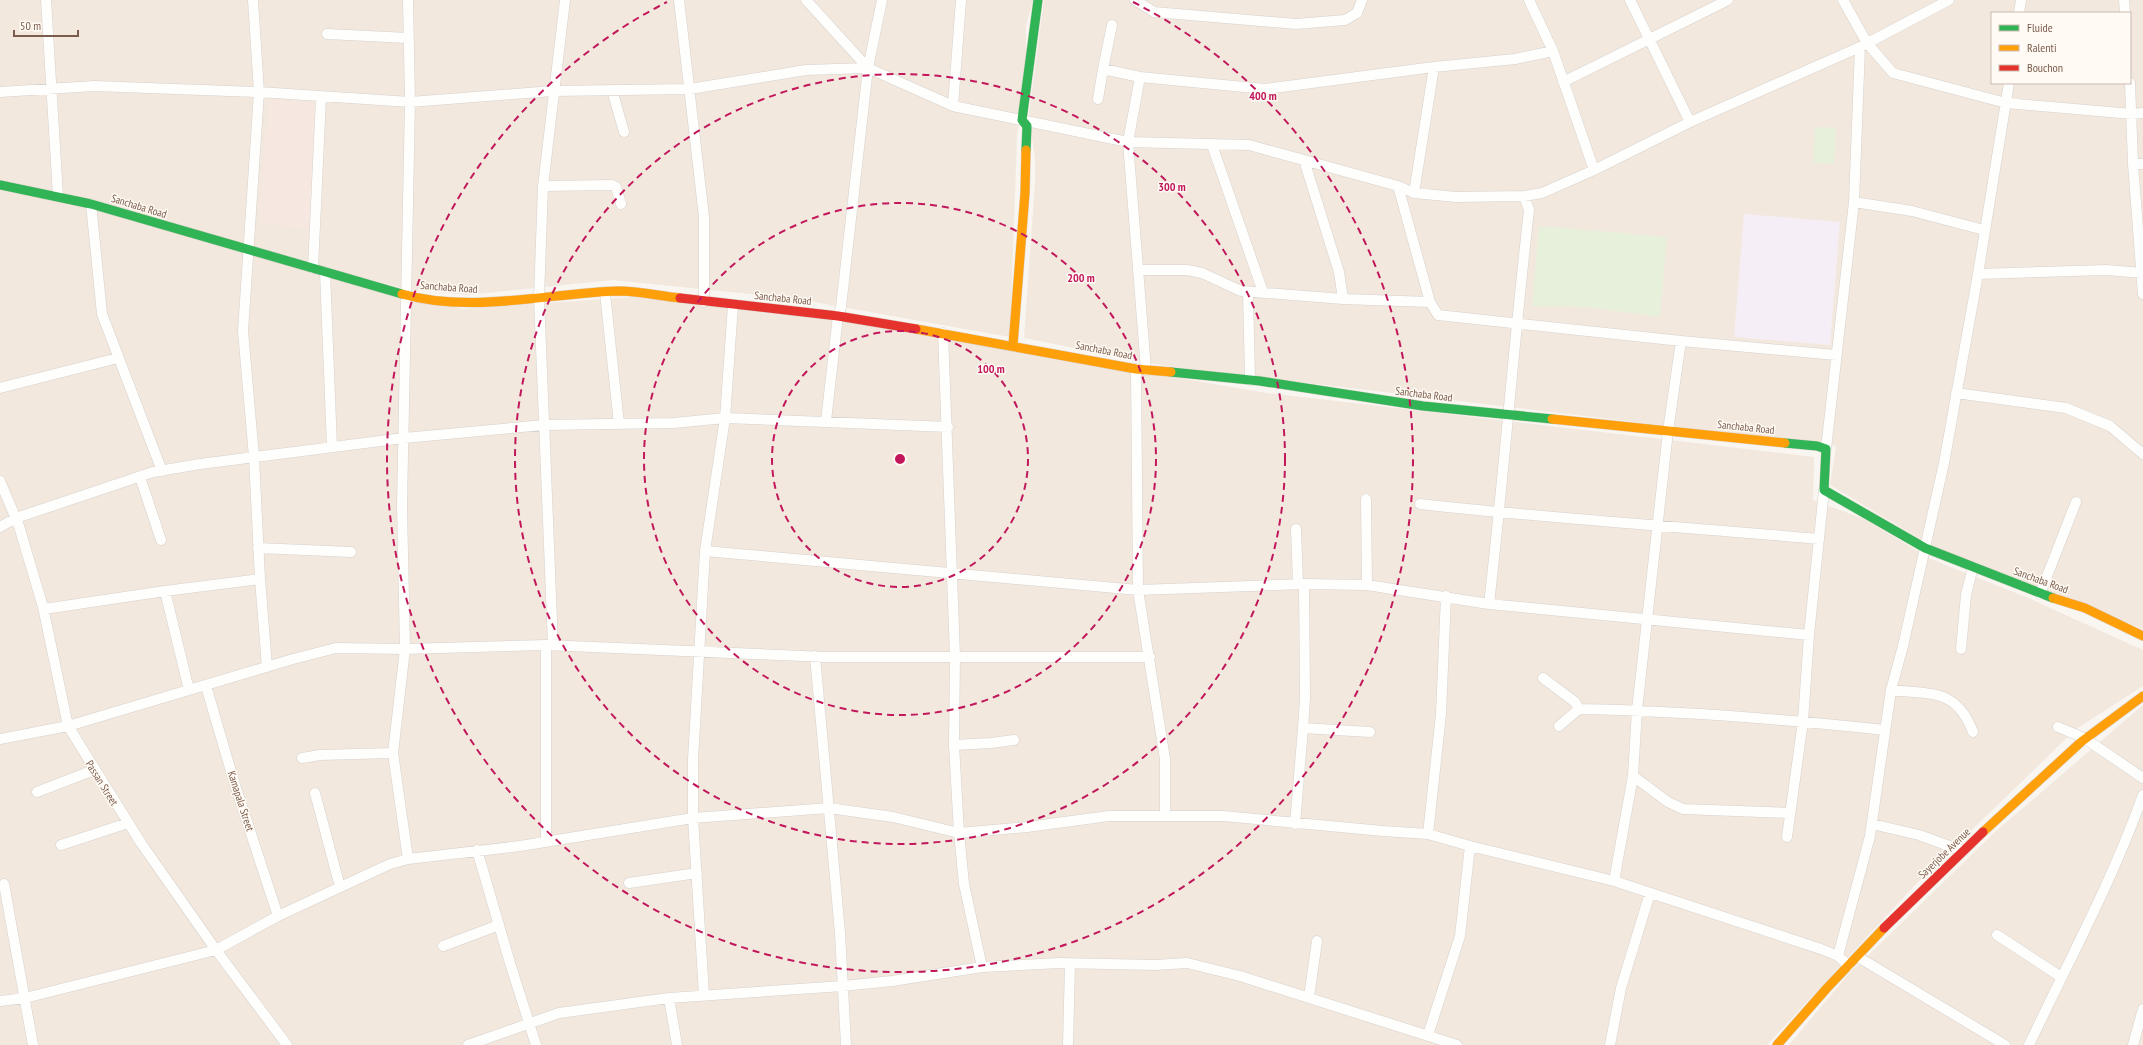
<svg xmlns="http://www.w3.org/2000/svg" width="2143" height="1045" font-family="'PT Sans Narrow',sans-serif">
	<rect width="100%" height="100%" fill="#f9f5f0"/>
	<!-- residential -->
	<path fill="#f2e8de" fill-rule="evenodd" d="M0 0H1033L1026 26V71L1017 137 1010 337 797 299 613 280 467 295 406 289 0 182Z
		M1044 0H2143V629L1935 548 1830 485 1836 446 1166 366 1024 338 1035 183V159L1029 114ZM1992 13H2130V83H1992Z
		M0 190 58 200 462 309 634 297 836 320 1267 393 1814 457 1813 500 1864 519 1931 559 2026 597 2143 650V686L2076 729 1916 884 1767 1045H0Z
		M2143 705V1045H1789L1847 976 1996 831Z"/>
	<!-- commercial -->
	<path fill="#f6e8e1" d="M269 99 324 104 317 231 258 222Z"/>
	<!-- education -->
	<path fill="#f6eef6" d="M1744 214 1840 222 1830 345 1734 337Z"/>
	<!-- green -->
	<path fill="#e7f0db" d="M1815 127 1836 128 1834 164 1813 163Z
		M1539 226 1667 237 1660 317 1587 307 1532 306Z"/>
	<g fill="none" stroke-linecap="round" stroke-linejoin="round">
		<defs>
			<path id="street" d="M46 0 58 196
				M253 0 259 92 243 331 254 457 260 579 267 667
				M679 0 704 217V302
				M806 0 868 68 953 106 1128 142 1249 145 1398 186 1414 193 1456 197 1524 196 1542 193 1594 170 1690 122 1860 47 1949 0
				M1135 0 1154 12 1296 24 1345 20 1357 13 1362 0
				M1529 0 1553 51 1594 170
				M1630 0 1690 122
				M1843 0 1867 43 1893 73 2006 103 2132 114 2143 113
				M2124 0 2125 13
				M2019 13 2021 0
				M1112 25 1103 69 1140 77
				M327 34 408 38
				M1563 82 1728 0
				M2130 83 2133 164 2143 294
				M612 90 624 132
				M0 92 94 86 259 92 410 102 553 91 690 89 806 70 868 68
				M1098 99 1103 69
				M953 106 961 0
				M1212 145 1263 292
				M1304 160 1339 272 1343 299
				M2133 164H2143
				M543 186 612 185 616 187 621 204
				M1398 186 1430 302 1438 315 1681 341 1836 355
				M1414 193 1434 67
				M1854 202 1912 211 1984 230
				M91 204 102 314 162 471
				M313 268 321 98
				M1138 270H1187L1202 273 1241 291 1343 299 1430 302
				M325 272 332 447
				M1978 274 2106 270 2143 273
				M1248 292 1250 380
				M605 293 619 424
				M943 333 955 656 954 745 959 833 964 884 982 967
				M1136 369 1138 590 1165 759V815
				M1146 370 1128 142 1140 77 1265 89 1434 67 1515 59 1553 51
				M0 388 118 358
				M1956 393 2066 408 2110 426 2143 454
				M826 421 838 316 841 307 868 68 882 0
				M1826 449 1854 202 1860 47
				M140 477 161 540
				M0 481 19 526 43 607 68 726 141 843 216 950 287 1045
				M1366 499 1367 585
				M1420 504C1553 519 1686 527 1819 539
				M0 527 16 518 153 472 200 464 404 438 544 425 674 423 725 418 948 427
				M1296 529 1298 584
				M258 548 351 552
				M705 551 1138 590 1304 584 1367 585 1489 604 1809 635
				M165 591 189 690
				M2040 594 2076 502
				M1489 604C1504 473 1514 341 1529 210L1524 196
				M44 609 165 591 260 579
				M546 645V841
				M553 645 539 297 543 186 565 0
				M1961 649 1966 595 1973 567
				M815 656 840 933 846 1045
				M1543 678 1575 702 1579 709
				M206 686 235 785 278 916 272 919
				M1891 690C1932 695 1956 688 1973 732
				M1559 726 1579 709C1681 711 1783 719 1885 730
				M2058 727 2084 738 2143 778
				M1303 728 1305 698 1304 584
				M0 739 68 726 293 659 336 648 405 649 546 645 825 657H1150
				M954 745 991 743 1014 740
				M302 758 320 755 393 753
				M1633 776 1668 802 1683 809 1790 813
				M37 792 94 770
				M315 793 340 887
				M1295 824 1303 728 1370 732
				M1872 824 1919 835 1963 851
				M1428 834 1441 714 1446 596
				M1787 837 1803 721 1809 635 1824 490
				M61 845 128 823
				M477 850 510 963 536 1045
				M408 859 393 753 405 649 402 506 410 102 408 0
				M1614 881 1633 776 1637 710 1668 431 1681 341
				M629 883 697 873
				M4 884 33 1045
				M1997 935 2061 977
				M443 946 499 925
				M216 950 278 916 390 864 408 859 520 846 693 818 829 808 893 817 959 833 1027 827 1109 816H1223L1383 831 1428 834 1470 846 1614 881 1821 949 1838 956 1849 966
				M1838 956 1870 836 1891 690 1903 646 1944 463 1978 274 2009 83
				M1858 957 2005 1045
				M704 995 693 818V760L705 551 725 418 733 305
				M1309 997 1317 941
				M669 998 677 1045
				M0 1001 25 998 216 950 221 947
				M1428 1035 1460 936 1470 846
				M468 1045 559 1013 669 998 843 986 892 981 982 967 1060 963 1155 965 1187 963 1240 976 1457 1045
				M1068 1045 1070 964
				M1610 1045 1621 988 1650 893
				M2029 1045C2068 962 2112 882 2143 795
				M2133 1045 2143 1009"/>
			<path id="fast" d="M1026 150 1027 126 1022 120 1038 0
				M0 185 91 204 402 294
				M1171 372 1260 381 1423 406 1552 419
				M1785 443 1817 446 1826 449 1824 490 1925 548 2053 598"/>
			<path id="slow" d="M402 294C472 314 548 293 619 291 639 291 660 296 680 298
				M916 329 1136 369 1171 372
				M1013 345 1025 193 1026 150
				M1552 419 1785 443
				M2053 598 2085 608 2143 636
				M1983 832 2081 742 2143 696
				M1777 1045 1827 988 1884 928"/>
			<path id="jam" d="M680 298 838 316 916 329
				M1884 928 1983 832"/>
		</defs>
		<!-- street casing -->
		<use href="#street" stroke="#d7d1cb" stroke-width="11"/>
		<!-- fast casing -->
		<use href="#fast" stroke="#d9d2cb" stroke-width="10"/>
		<!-- slow casing -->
		<use href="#slow" stroke="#d9d2cb" stroke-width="10"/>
		<!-- jam casing -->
		<use href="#jam" stroke="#d9d2cb" stroke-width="10"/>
		<!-- street -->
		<use href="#street" stroke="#fefefd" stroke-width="10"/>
		<!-- fast -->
		<use href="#fast" stroke="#30b455" stroke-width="9"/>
		<!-- slow -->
		<use href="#slow" stroke="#ff9f0a" stroke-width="9"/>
		<!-- jam -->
		<use href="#jam" stroke="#e5322d" stroke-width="9"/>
	</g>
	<!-- distance rings -->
	<g fill="none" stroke="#c2185b" stroke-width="2" stroke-dasharray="7 5">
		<circle cx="900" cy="459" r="128"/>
		<circle cx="900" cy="459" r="256"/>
		<circle cx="900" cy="459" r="385"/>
		<path d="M1133 2A513 513 0 1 1 667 2"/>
	</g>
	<g text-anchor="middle" stroke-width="3" stroke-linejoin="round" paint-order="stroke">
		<!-- street labels -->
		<g font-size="11" fill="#7a5c4d" stroke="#fffaf3">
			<text transform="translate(139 206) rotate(17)" y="4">Sanchaba Road</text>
			<text transform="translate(449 287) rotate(4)" y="4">Sanchaba Road</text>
			<text transform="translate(783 298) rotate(6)" y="4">Sanchaba Road</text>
			<text transform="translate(1104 350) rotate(11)" y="4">Sanchaba Road</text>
			<text transform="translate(1424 394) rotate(7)" y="4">Sanchaba Road</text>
			<text transform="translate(1746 427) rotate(6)" y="4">Sanchaba Road</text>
			<text transform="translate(2041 580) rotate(20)" y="4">Sanchaba Road</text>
			<text transform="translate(102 783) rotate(58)" y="4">Passan Street</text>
			<text transform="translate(241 801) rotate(72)" y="4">Kamapala Street</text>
			<text transform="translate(1944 853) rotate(-44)" y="4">Sayerjobe Avenue</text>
		</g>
	</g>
	<circle cx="900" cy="459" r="6" fill="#c2185b" stroke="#fffaf3" stroke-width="2"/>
	<g font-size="12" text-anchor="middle" font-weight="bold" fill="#c2185b" stroke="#fffaf3" stroke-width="3" stroke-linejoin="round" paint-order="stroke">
		<text x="1263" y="100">400 m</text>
		<text x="1172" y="191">300 m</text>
		<text x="1081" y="282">200 m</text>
		<text x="991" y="373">100 m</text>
	</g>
	<!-- legend -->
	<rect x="1991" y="12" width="140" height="72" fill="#fffaf3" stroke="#cabbb1"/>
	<rect x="1999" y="25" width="20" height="6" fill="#30b455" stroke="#cabbb1"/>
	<text x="2027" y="32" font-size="12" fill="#7a5c4d">Fluide</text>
	<rect x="1999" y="45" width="20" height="6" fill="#ff9f0a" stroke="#cabbb1"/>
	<text x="2027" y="52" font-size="12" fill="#7a5c4d">Ralenti</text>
	<rect x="1999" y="65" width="20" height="6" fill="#e5322d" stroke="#cabbb1"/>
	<text x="2027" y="72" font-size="12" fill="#7a5c4d">Bouchon</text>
	<!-- scale -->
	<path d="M14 30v6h64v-6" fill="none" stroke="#7a5c4d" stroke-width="2"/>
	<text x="20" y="30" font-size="12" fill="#7a5c4d" stroke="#fffaf3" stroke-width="3" paint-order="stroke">50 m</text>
</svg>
